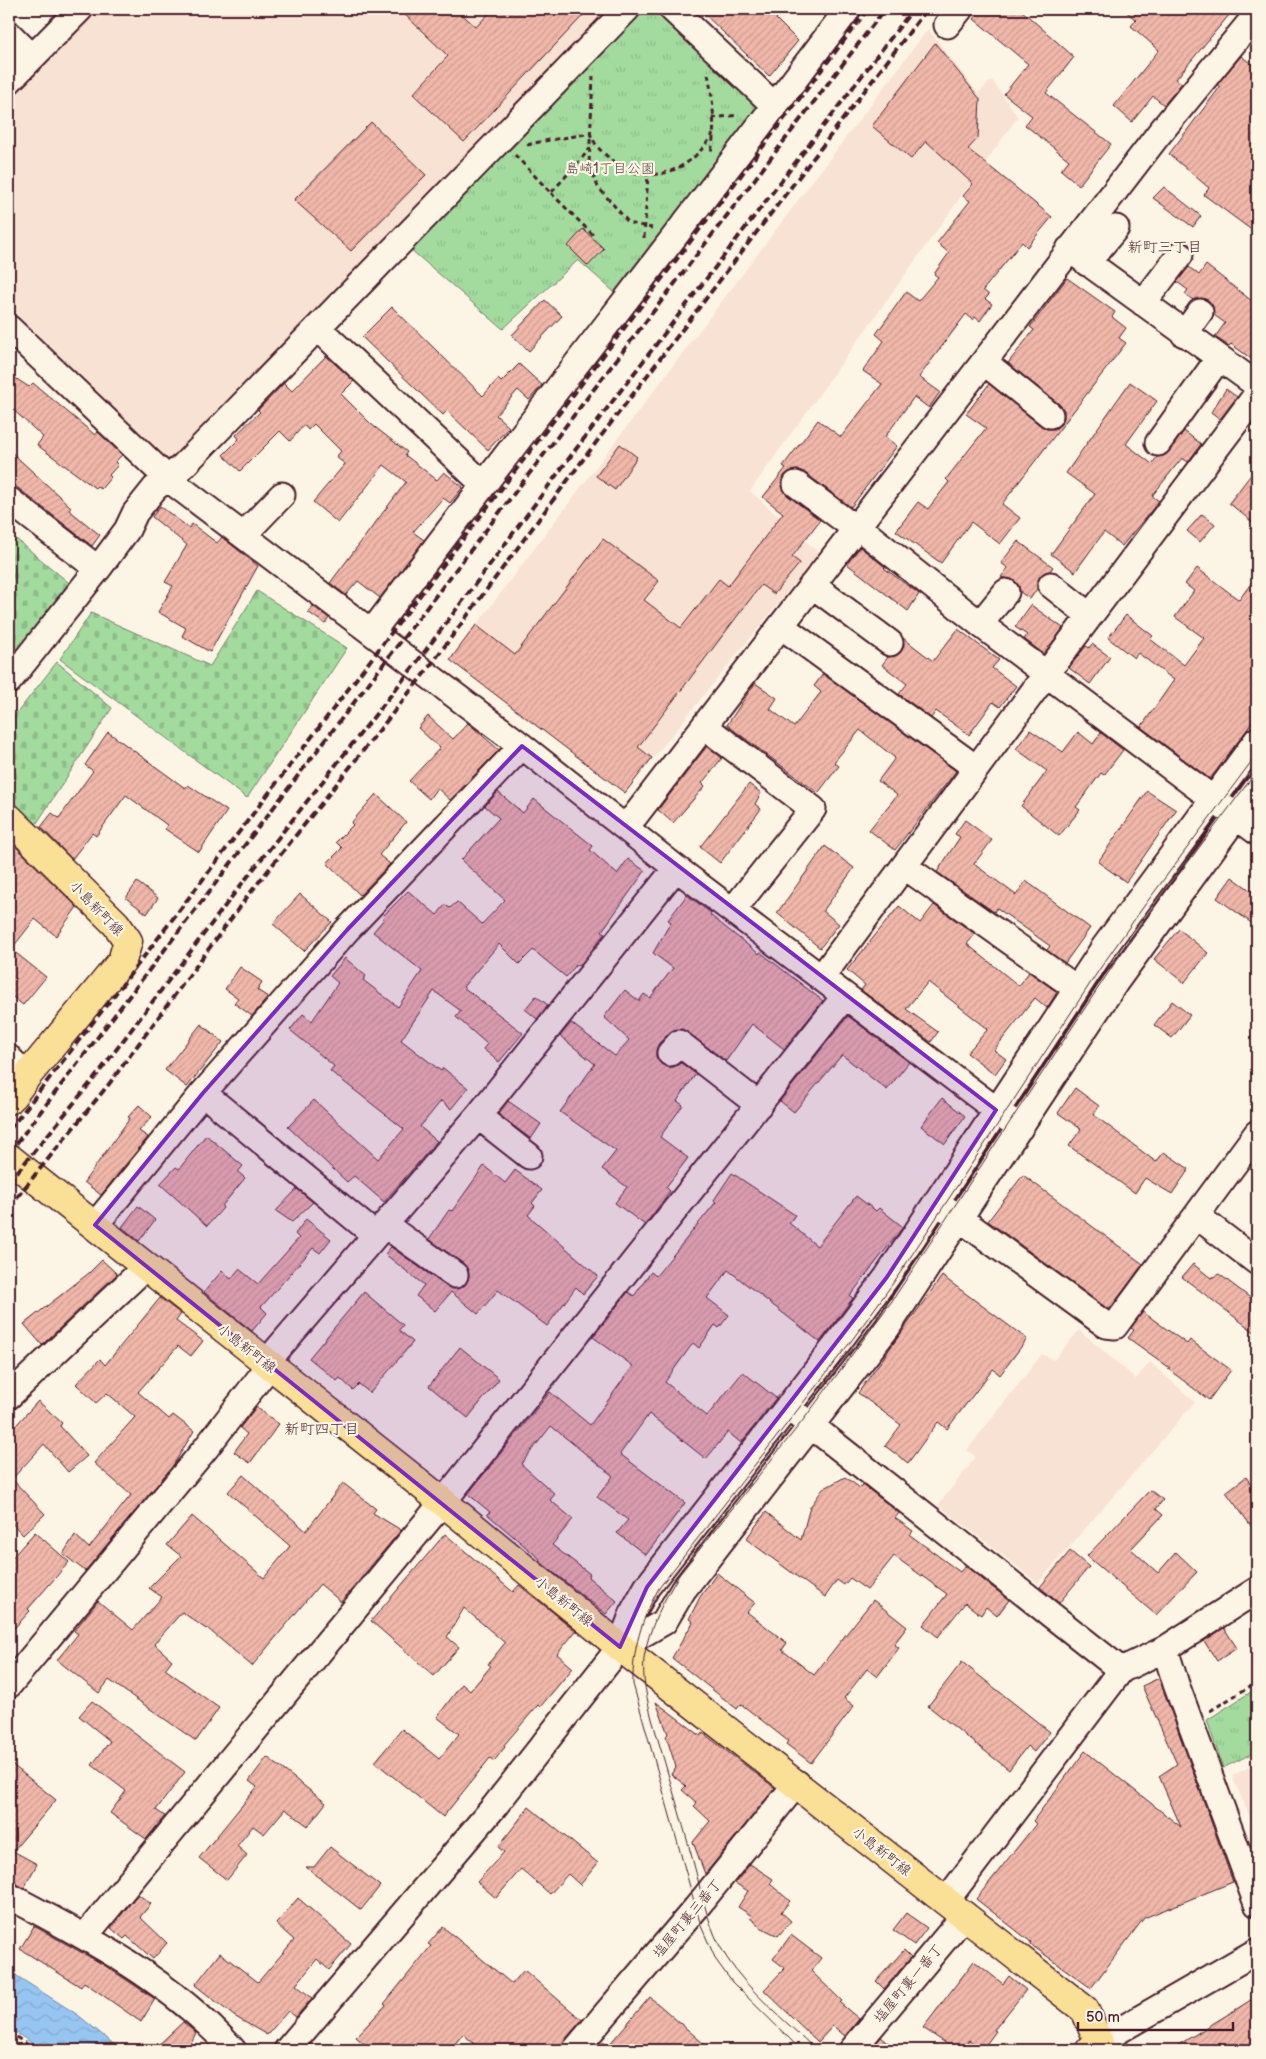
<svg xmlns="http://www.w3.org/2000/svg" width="1266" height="2059" font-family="'Balsamiq Sans','Klee One',sans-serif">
	<defs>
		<pattern id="grass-tufts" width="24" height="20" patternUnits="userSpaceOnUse" patternTransform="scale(1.25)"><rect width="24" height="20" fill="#a3db9f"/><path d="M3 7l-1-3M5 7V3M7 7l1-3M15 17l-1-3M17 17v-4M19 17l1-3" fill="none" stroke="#8ebc89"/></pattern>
		<pattern id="cemetery-stones" width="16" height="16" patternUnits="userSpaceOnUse" patternTransform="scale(1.25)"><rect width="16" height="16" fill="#a3db9f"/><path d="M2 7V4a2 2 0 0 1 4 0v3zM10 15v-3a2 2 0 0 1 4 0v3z" fill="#8ebc89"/></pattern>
		<pattern id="water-waves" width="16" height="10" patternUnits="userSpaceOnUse" patternTransform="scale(1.25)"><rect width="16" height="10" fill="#96c5f1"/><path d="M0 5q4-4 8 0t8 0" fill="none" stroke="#83a9cf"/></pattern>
		<pattern id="building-hatch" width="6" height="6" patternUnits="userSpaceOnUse" patternTransform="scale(1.25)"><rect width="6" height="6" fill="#f0b7aa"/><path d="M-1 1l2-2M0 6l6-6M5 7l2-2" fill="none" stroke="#cf9d92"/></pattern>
	</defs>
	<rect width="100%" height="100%" fill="#fcf5e5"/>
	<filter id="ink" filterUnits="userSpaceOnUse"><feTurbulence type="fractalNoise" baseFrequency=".02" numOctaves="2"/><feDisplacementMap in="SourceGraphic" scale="10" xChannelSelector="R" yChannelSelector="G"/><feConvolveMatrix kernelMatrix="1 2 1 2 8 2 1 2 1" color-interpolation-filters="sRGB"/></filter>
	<g filter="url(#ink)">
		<!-- built -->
		<path fill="#f8e2d3" d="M92 9H611L238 391 172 462H169L9 307V93Z
			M928 29 978 93 992 80 1018 117 750 491 819 553 625 793 450 660Z
			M1079 1330 1136 1379 1150 1362 1195 1402 1038 1583 938 1505 976 1457 967 1450 1042 1354 1054 1360Z
			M1257 1763V1834L1232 1776Z"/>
		<!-- grass -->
		<path fill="url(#grass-tufts)" stroke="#767d65" d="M638 9H666L769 109 621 298 578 260 503 329 410 249Z
			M1257 1688V1751L1223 1768 1207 1720Z"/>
		<!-- cemetery -->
		<path fill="url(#cemetery-stones)" stroke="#767d65" d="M9 533 74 587 9 672Z
			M257 591 347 648 247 798 60 659 91 613 210 666Z
			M57 662 112 708 35 826 9 802V723Z"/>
		<!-- water -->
		<path fill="url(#water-waves)" stroke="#7883a2" d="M9 1971 78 2015 121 2050H42L9 2028Z"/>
		<!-- building -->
		<path fill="url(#building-hatch)" stroke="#4a1f2b" d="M399 9H456L476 27 493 9H589L464 142 413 94 448 56Z
			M699 9H785L776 19 798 41 769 76Z
			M982 9H1020L1074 57 1046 93 1111 144 1079 185 1061 170 1069 160 1025 125 1032 116 1004 94 1028 64 974 19Z
			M1123 9H1234L1176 79 1182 83 1164 105 1153 96 1132 122 1114 106 1159 50 1131 26 1136 20Z
			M935 43 980 99 978 138 968 149 1052 217 1027 247 1022 242 983 290 989 295 985 299 992 304 980 321 975 317 973 320 966 314 919 377 940 392 929 408 914 397 885 437 897 446 851 507 804 472 798 470 791 471 784 476 782 482 783 489 787 495 820 520 792 557 800 563 774 594 761 585 638 747 652 758 625 793 450 660 476 625 515 655 603 539 659 581 644 600 681 628 719 579 728 586 783 513 763 497 786 468 783 466 818 420 841 437 882 384 863 371 884 341 876 334 906 292 918 301 938 277 934 274 949 253 937 243 970 201 963 196 973 184 926 141 911 159 872 126Z
			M1241 56 1257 68V234L1204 195 1209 188 1169 154 1220 87 1217 85Z
			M371 122 426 175 351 251 294 200Z
			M1164 187 1201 216 1193 227 1153 198Z
			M583 229 604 249 588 266 568 246Z
			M1206 265 1257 305V363L1231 344 1229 346 1215 337 1225 323 1214 315 1213 306 1208 300 1202 298 1193 300 1185 294 1188 290 1177 282 1189 267 1199 275Z
			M1067 278 1115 312 1112 317 1126 328 1119 338 1126 343 1002 504 1020 518 1000 544 971 522 941 563 896 531 918 502 928 509 949 482 946 479 986 428 966 414 989 384 1041 426 1047 429H1055L1061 424 1064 418V410L1059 404 1008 363 1034 330 1030 327Z
			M545 300 562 316 529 351 512 335Z
			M392 307 483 396 498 379 501 382 519 364 542 385 529 400 518 390 496 415 509 427 488 450 447 411 443 415 362 337Z
			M326 356 354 381 341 394 371 424 407 452 405 455 437 480 444 472 463 487 450 503 443 498 413 532 424 540 380 598 358 581 346 595 330 583 406 482 384 465 338 523 313 502 345 464 336 457 341 451 314 424 308 430 304 425 290 441 280 431 240 471 223 455 239 439 236 435 260 412 258 410 284 383 292 391Z
			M9 374 29 387 33 383 95 435 98 432 122 455 115 462 118 465 109 475 111 477 101 489 97 486 95 488 37 445 43 437 9 406Z
			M1130 382 1157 401 1126 444 1152 464 1157 457 1163 456 1169 452 1184 431 1201 444 1188 462 1182 458 1152 496 1159 501 1122 546 1104 532 1075 572 1051 554 1095 494 1066 473Z
			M1226 389 1237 397 1220 419 1211 412Z
			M620 444 637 457 615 490 596 476Z
			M9 450 71 507 69 510 100 535 92 546 9 481Z
			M1257 467V526L1229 503Z
			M160 506 189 528 192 524 217 543 222 537 258 566 210 652 182 636 186 628 158 612 173 586 165 582 187 545 152 517Z
			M1202 514 1215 524 1200 542 1187 531Z
			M1018 541 1053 567 1050 571 1045 572 1040 576 1037 582V589L1030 599 1020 592 1019 586 1015 581 1001 577 1008 568 1001 563Z
			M860 547 885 567 884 568 919 594 908 611 847 564Z
			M1197 568 1239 600 1257 575V716L1210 779 1141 727 1174 680 1138 653 1134 658 1108 638 1126 615 1153 636 1150 639 1184 665 1204 638 1175 617 1194 591 1185 584Z
			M1031 605 1063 628 1044 654 1024 639 1027 635 1015 627Z
			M313 606 329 618 325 624 308 612Z
			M958 629 999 660 992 668 1016 686 1000 707 993 702 969 735 936 711 931 718 899 694 907 684 882 665 888 657 895 656 901 652 904 645 903 638 933 661Z
			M1092 644 1110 657 1090 684 1069 668 1086 646 1089 648Z
			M823 674 956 771 895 850 869 830 897 795 878 781 895 758 860 730 834 762 839 766 818 793 727 725 755 683 777 698 770 709 794 727 821 692 814 686Z
			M428 716 453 739 468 723 499 750 450 800 437 788 429 799 409 781 440 748 418 728Z
			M1030 730 1063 752 1078 732 1093 744 1101 733 1123 750 1104 775 1101 773 1076 807 1080 810 1059 836 1021 806 1047 771 1016 749Z
			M108 732 185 788 188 785 227 811 199 852 165 829 167 825 126 795 96 836 92 833 72 859 41 827 52 813 59 818 93 771 85 765Z
			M707 746 722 758 702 783 705 786 673 823 658 810Z
			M749 784 761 793 755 804 761 809 720 863 700 847Z
			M1147 791 1176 810 1126 882 1098 862Z
			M498 792 523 813 534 799 593 846 590 850 617 874 628 859 645 871 602 931 605 933 579 966 576 965 566 977 533 950 519 964 499 944 463 987 523 1033 499 1062 483 1049 487 1044 456 1017 461 1011 434 991 401 1040 441 1071 443 1068 468 1088 451 1109 441 1101 420 1127 437 1141 384 1202 354 1176 347 1182 288 1127 314 1100 378 1159 404 1129 330 1071 334 1066 290 1030 303 1014 312 1021 338 983 330 976 345 958 366 976 363 980 398 1007 422 971 373 932 384 919 382 917 408 891 437 915 445 905 450 908 457 902 482 924 505 900 461 860 499 818 485 806Z
			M376 794 406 822 379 855 390 864 360 895 327 863 342 848 336 842 353 825 351 823Z
			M965 820 992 840 974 864 1016 895 1026 881 1090 928 1065 963 1047 950 1050 946 997 908 994 912 937 872 960 837 955 834Z
			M9 840 77 907 56 936 35 919 9 952Z
			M825 846 854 868 823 911 839 924 820 948 777 913Z
			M1232 877 1257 895V927L1217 898Z
			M137 882 158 898 147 914 126 898Z
			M300 894 332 922 304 951 273 924Z
			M687 895 711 913 710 915 759 954 760 952 823 1001 784 1049 752 1024 726 1061 682 1029 674 1030 659 1043 656 1050V1057L661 1064 667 1067H674L681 1063 696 1074 677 1101 683 1105 660 1137 688 1158 666 1187 670 1191 645 1225 615 1203 627 1187 602 1169 616 1151 560 1112 595 1064 560 1036 571 1023 615 1056 629 1040 604 1017 625 990 639 1001 644 994 650 998 673 968 653 953 671 922 668 920Z
			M934 905 975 934 967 944 1019 986 1029 972 1057 992 1047 1008 1035 998 994 1050 1006 1059 995 1074 967 1053 988 1029 928 982 906 1009 938 1032 931 1042 861 990 865 985 847 970 899 906 920 923Z
			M1179 929 1208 953 1184 983 1154 959Z
			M16 953 46 977 23 1005 9 994V962Z
			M240 967 262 982 257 990 268 997 252 1016 234 1003 238 998 225 989Z
			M536 996 548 1005 537 1019 525 1009Z
			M1172 1001 1190 1015 1172 1038 1154 1025Z
			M848 1016 909 1062 887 1090 842 1055 794 1112 780 1101Z
			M201 1024 223 1042 187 1087 165 1070Z
			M1075 1088 1099 1106 1094 1115 1156 1162 1164 1152 1189 1169 1172 1194 1145 1178 1135 1193 1069 1146 1081 1129 1058 1113Z
			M942 1098 965 1116 945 1144 921 1126Z
			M508 1101 541 1124 531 1139 498 1114Z
			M139 1105 152 1117 139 1131 148 1137 101 1195 84 1182 130 1118 128 1117Z
			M206 1135 243 1166 238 1172 245 1178 222 1206 223 1208 207 1226 160 1184 176 1167 179 1169Z
			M484 1166 505 1183 515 1170 542 1190 532 1203 535 1206 528 1215 598 1276 583 1294 576 1287 547 1326 498 1290 478 1314 451 1292 435 1311 416 1296 424 1285 385 1254 391 1247 447 1287 453 1289 460 1288 466 1284 469 1276 468 1270 464 1264 429 1239 449 1210 452 1211Z
			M732 1173 795 1215 789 1223 817 1246 856 1196 876 1211 879 1208 903 1227 850 1296 853 1298 820 1342 728 1270 707 1298 729 1315 719 1328 715 1325 699 1348 693 1343 665 1382 707 1416 743 1372 776 1398 741 1443 728 1432 706 1459 649 1414 620 1454 685 1503 646 1555 617 1533 628 1520 597 1497 613 1476 551 1426 521 1464 555 1494 550 1500 573 1519 552 1545 590 1574 588 1577 617 1601 606 1614 539 1561 540 1559 487 1514 490 1512 468 1494 550 1392 590 1425 633 1366 593 1337 628 1292 634 1296 651 1272 656 1276 716 1202 714 1200Z
			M1023 1175 1143 1264 1109 1310 988 1221Z
			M297 1189 313 1202 292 1222 276 1211Z
			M138 1206 155 1220 139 1241 122 1227Z
			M306 1219 331 1239 320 1253 313 1248 261 1307 267 1313 252 1331 204 1292 222 1271 231 1279 239 1269 258 1284 299 1238 295 1234Z
			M102 1260 117 1274 42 1345 24 1324 89 1273Z
			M1193 1264 1211 1278 1219 1274 1257 1303V1334L1182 1277Z
			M942 1276 1027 1339 1000 1375 993 1369 947 1429 938 1422 908 1463 885 1446 901 1425 858 1393Z
			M364 1292 403 1325 399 1330 413 1342 370 1393 359 1384 353 1390 340 1378 337 1381 309 1358Z
			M160 1298 181 1314 176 1321 203 1341 191 1356 178 1346 138 1392 169 1419 173 1415 194 1431 172 1467 85 1571 63 1554 75 1535 89 1548 131 1495 94 1463 135 1417 107 1393 96 1403 76 1384 100 1359 105 1365Z
			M1143 1312 1187 1344 1190 1340 1231 1370 1209 1400 1168 1369 1170 1368 1128 1338 1134 1330 1131 1328Z
			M460 1347 499 1379 468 1418 429 1386Z
			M38 1401 62 1423 60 1426 87 1456 68 1472 44 1444 12 1479 45 1514 23 1535 9 1520V1433Z
			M256 1407 279 1424 250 1463 234 1452 247 1434 240 1428Z
			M243 1475 306 1531 343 1483 376 1509 373 1513 401 1530 341 1602 320 1584 252 1666 207 1628 206 1629 182 1612 154 1644 172 1660 165 1669 219 1708 196 1741 109 1680 99 1693 57 1660 78 1634 74 1631 98 1601 133 1630 162 1597 149 1588 181 1556 167 1545 192 1516 264 1578 290 1546 228 1492Z
			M845 1477 860 1488 862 1484 899 1513 895 1518 913 1531 910 1535 960 1572 965 1566 1009 1600 997 1616 986 1607 981 1615 965 1603 938 1637 923 1625 947 1594 894 1556 867 1590 850 1578 844 1585 837 1580 825 1597 746 1539 766 1512 801 1540 810 1507 823 1489Z
			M1246 1477 1257 1492V1534L1226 1492Z
			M1150 1490 1163 1500 1156 1509 1163 1515 1131 1549 1158 1573 1176 1552 1197 1572 1156 1615 1087 1556Z
			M35 1532 69 1562 28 1609 30 1611 9 1634V1561Z
			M445 1534 513 1592 519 1585 576 1631 557 1654 573 1668 540 1707 538 1705 504 1745 505 1747 494 1761 490 1758 443 1817 375 1762 402 1729 439 1759 459 1734 437 1717 462 1684 470 1691 491 1666 488 1664 505 1643 464 1608 447 1637 459 1647 434 1676 371 1621Z
			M1070 1551 1089 1567 1059 1603 1040 1587Z
			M717 1573 755 1603 747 1612 787 1643 782 1650 814 1675 873 1600 907 1627 894 1644 899 1648 877 1677 867 1669 844 1698 854 1706 811 1763 786 1744 788 1741 741 1704 737 1709 672 1658 693 1622 689 1619 700 1597Z
			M1224 1628 1237 1648 1217 1661 1204 1641Z
			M962 1662 1050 1732 1034 1752 1027 1746 1009 1770 928 1706Z
			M1159 1678 1233 1882 1144 1918 1091 1988 1030 1944 1031 1942 976 1899 1036 1824 1033 1821 1085 1751 1181 1827 1159 1776 1177 1764 1142 1686Z
			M92 1701 185 1772 156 1810 165 1816 146 1839 110 1813 126 1791 92 1765 110 1741 79 1716Z
			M656 1702 701 1736 703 1733 775 1788 705 1874 693 1842 710 1821 694 1806 697 1803 682 1790 686 1786 671 1774 676 1767 666 1736 668 1734Z
			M267 1757 326 1803 308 1826 285 1809 264 1834 253 1826 237 1846 247 1855 227 1880 199 1858 257 1787 249 1781Z
			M9 1762 56 1800 13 1851 37 1864 24 1888 9 1880Z
			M529 1807 598 1863 580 1885 568 1874 550 1894 521 1869 496 1898 477 1882 504 1852 498 1847Z
			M330 1847 380 1886 361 1910 306 1867H314Z
			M750 1864 773 1879 770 1884 790 1901 781 1912 791 1921 778 1936 762 1928 750 1918 752 1916 738 1907 748 1891 735 1883Z
			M138 1894 151 1904 140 1917 167 1943 153 1959 127 1936 124 1939 111 1928Z
			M298 1898 351 1944 329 1970 317 1959 296 1985 312 1998 296 2017 288 2011 267 2035 234 2016 195 1985 220 1953 258 1982 294 1940 276 1924Z
			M906 1913 927 1928 914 1945 893 1930Z
			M34 1926 104 1965 155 1999 141 2022 84 1982 81 1987 20 1949Z
			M443 1927 512 1984 524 1970 582 2020 564 2041 561 2050H481L463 2034 450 2050H371L356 2037 386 2005 384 2004 431 1946 428 1944Z
			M791 1935 821 1958 811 1971 842 2001 840 2003 859 2019 845 2036 833 2026 818 2042 764 1990 785 1968 773 1959Z
			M904 1950 911 1957 884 1989 876 1981Z
			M974 1961 1003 1984 1009 1976 1026 1990 994 2030 996 2031 982 2050 969 2040 961 2050H956L923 2028Z
			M1257 1996V2050H1170L1235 2010Z
			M650 1997 711 2050H594L602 2041 608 2046Z
			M183 2022 196 2033 187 2050H153Z
			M881 2037 897 2050H871Z"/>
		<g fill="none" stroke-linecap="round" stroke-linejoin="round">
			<defs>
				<path id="minor" d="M672 9 775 106
					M947 25 960 9
					M9 34 32 57
					M9 81 80 9
					M1069 249 1257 385
					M1087 263 1116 228
					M1143 303 1180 255
					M9 328 167 478 522 746 676 868 1020 1128
					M318 328 483 484
					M1184 334 1200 312
					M984 362 1050 415
					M1158 443 1219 358
					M796 484 844 520 857 526 980 624 1257 832
					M9 500 98 569
					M246 536 253 525 282 495
					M812 585 890 643
					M1051 585 1090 616
					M980 624 1006 592
					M781 626 976 768
					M372 632C529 423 691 218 848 9
					M9 681 98 569 127 530 135 513 155 488 183 466 627 9
					M704 726 813 809 733 910
					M624 826 635 816 704 726 1158 135 1257 14
					M904 866 1076 988
					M821 978 1047 673 1257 394
					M670 1053 679 1043 759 1105
					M9 1058 27 1076
					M203 1093 375 1235
					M478 1116 529 1156
					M948 1210 1106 1325 1115 1326 1257 1133
					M1197 1216 1257 1262
					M95 1225 203 1093 347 930 522 746
					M385 1225 455 1275
					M9 1396 135 1277 143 1266
					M799 1416 1121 1670
					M620 1647 664 1622 683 1590 887 1328 1115 983 1257 788
					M1165 1649 1176 1684 1257 1904
					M9 1685 206 1448 263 1374 277 1350 478 1116 676 868
					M9 1896C89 1938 173 1982 233 2050
					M946 1901 1121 1670 1165 1649 1257 1590
					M85 1936 443 1502 845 996
					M1099 2042 1257 1951
					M287 2050 494 1807 620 1647 634 1610 647 1587 837 1344 887 1277 1105 946 1257 740
					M575 2050 696 1908 797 1783
					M852 2050 965 1915"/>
				<path id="major" d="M9 818 116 924 128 941 122 961 27 1076 9 1100
					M9 1158 443 1502 620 1647 1085 2010 1099 2042 1090 2050"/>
			</defs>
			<!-- minor casing -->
			<use href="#minor" stroke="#4a1f2b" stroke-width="29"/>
			<!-- major casing -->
			<use href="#major" stroke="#4a1f2b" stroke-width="31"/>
			<!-- path -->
			<path stroke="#4a1f2b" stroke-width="3" stroke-dasharray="5 4" stroke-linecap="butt" d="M708 74C713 98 716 128 711 152
				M593 76 589 165 598 187 629 223 652 228
				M712 118 739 115
				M527 145C548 139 569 138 590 133 597 149 601 151 614 162 639 182 674 177 696 155 703 149 708 141 713 134
				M515 155 551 193 589 150
				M551 193 593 235
				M644 238 648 175
				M1210 1711 1257 1682
				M9 2032 35 2050"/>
			<!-- minor -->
			<use href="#minor" stroke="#fcf5e5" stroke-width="25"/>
			<!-- major -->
			<use href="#major" stroke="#fadf96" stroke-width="28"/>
			<!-- tram -->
			<path stroke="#4a1f2b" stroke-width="1" d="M801 2050 732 1982 716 1960 701 1926 633 1684C632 1650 642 1618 659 1588L852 1340 896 1279 1101 967 1144 906 1257 754
				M816 2050C786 2021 750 1993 727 1958 708 1930 702 1893 693 1861 680 1814 666 1767 652 1719 647 1699 642 1678 644 1658 648 1629 664 1600 679 1575L804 1419 892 1301 1116 961 1167 890 1257 771"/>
			<!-- rail -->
			<path stroke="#4a1f2b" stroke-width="4" stroke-dasharray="8 4" stroke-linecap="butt" d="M9 1130 126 980 868 9
				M9 1153 885 9
				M9 1182 97 1075 237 890 417 662 576 449 913 9
				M9 1207 109 1084 247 897 427 670 585 457 927 9"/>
		</g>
	</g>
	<!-- marked area -->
	<path fill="#7b2cbf" fill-opacity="0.2" stroke="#7b2cbf" stroke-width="4" stroke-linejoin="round" d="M522 746 996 1110 887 1277 647 1587 620 1647 95 1225 203 1093 347 930Z"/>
	<g text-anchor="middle" stroke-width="4.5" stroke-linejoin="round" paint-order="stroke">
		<!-- park labels -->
		<g font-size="14" fill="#604e48" stroke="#fcf5e5">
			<text x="610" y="173">島崎1丁目公園</text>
		</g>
		<!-- street labels -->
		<g font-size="14" fill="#4a1f2b" stroke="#fcf5e5">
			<text transform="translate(97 908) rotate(46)" y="5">小島新町線</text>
			<text transform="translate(247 1348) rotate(38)" y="5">小島新町線</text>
			<text transform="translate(564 1601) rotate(39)" y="5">小島新町線</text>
			<text transform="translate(882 1851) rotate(38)" y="5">小島新町線</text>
			<text transform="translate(687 1918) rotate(-50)" y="5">塩屋町裏三番丁</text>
			<text transform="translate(908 1983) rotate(-50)" y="5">塩屋町裏一番丁</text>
		</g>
		<!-- neighbourhood labels -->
		<g font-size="15" fill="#4a1f2b" stroke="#fcf5e5">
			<text x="1165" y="252">新町三丁目</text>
			<text x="322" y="1434">新町四丁目</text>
		</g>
	</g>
	<!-- margin -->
	<rect width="1266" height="2059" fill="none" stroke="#fcf5e5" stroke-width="30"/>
	<rect x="15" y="15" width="1236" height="2029" fill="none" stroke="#4a1f2b" stroke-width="2" filter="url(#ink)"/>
	<!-- scale -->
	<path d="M1078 2022v8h155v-8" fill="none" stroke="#4a1f2b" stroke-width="2.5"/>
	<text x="1086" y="2022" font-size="15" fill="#4a1f2b" stroke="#fcf5e5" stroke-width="4" paint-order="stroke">50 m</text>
</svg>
